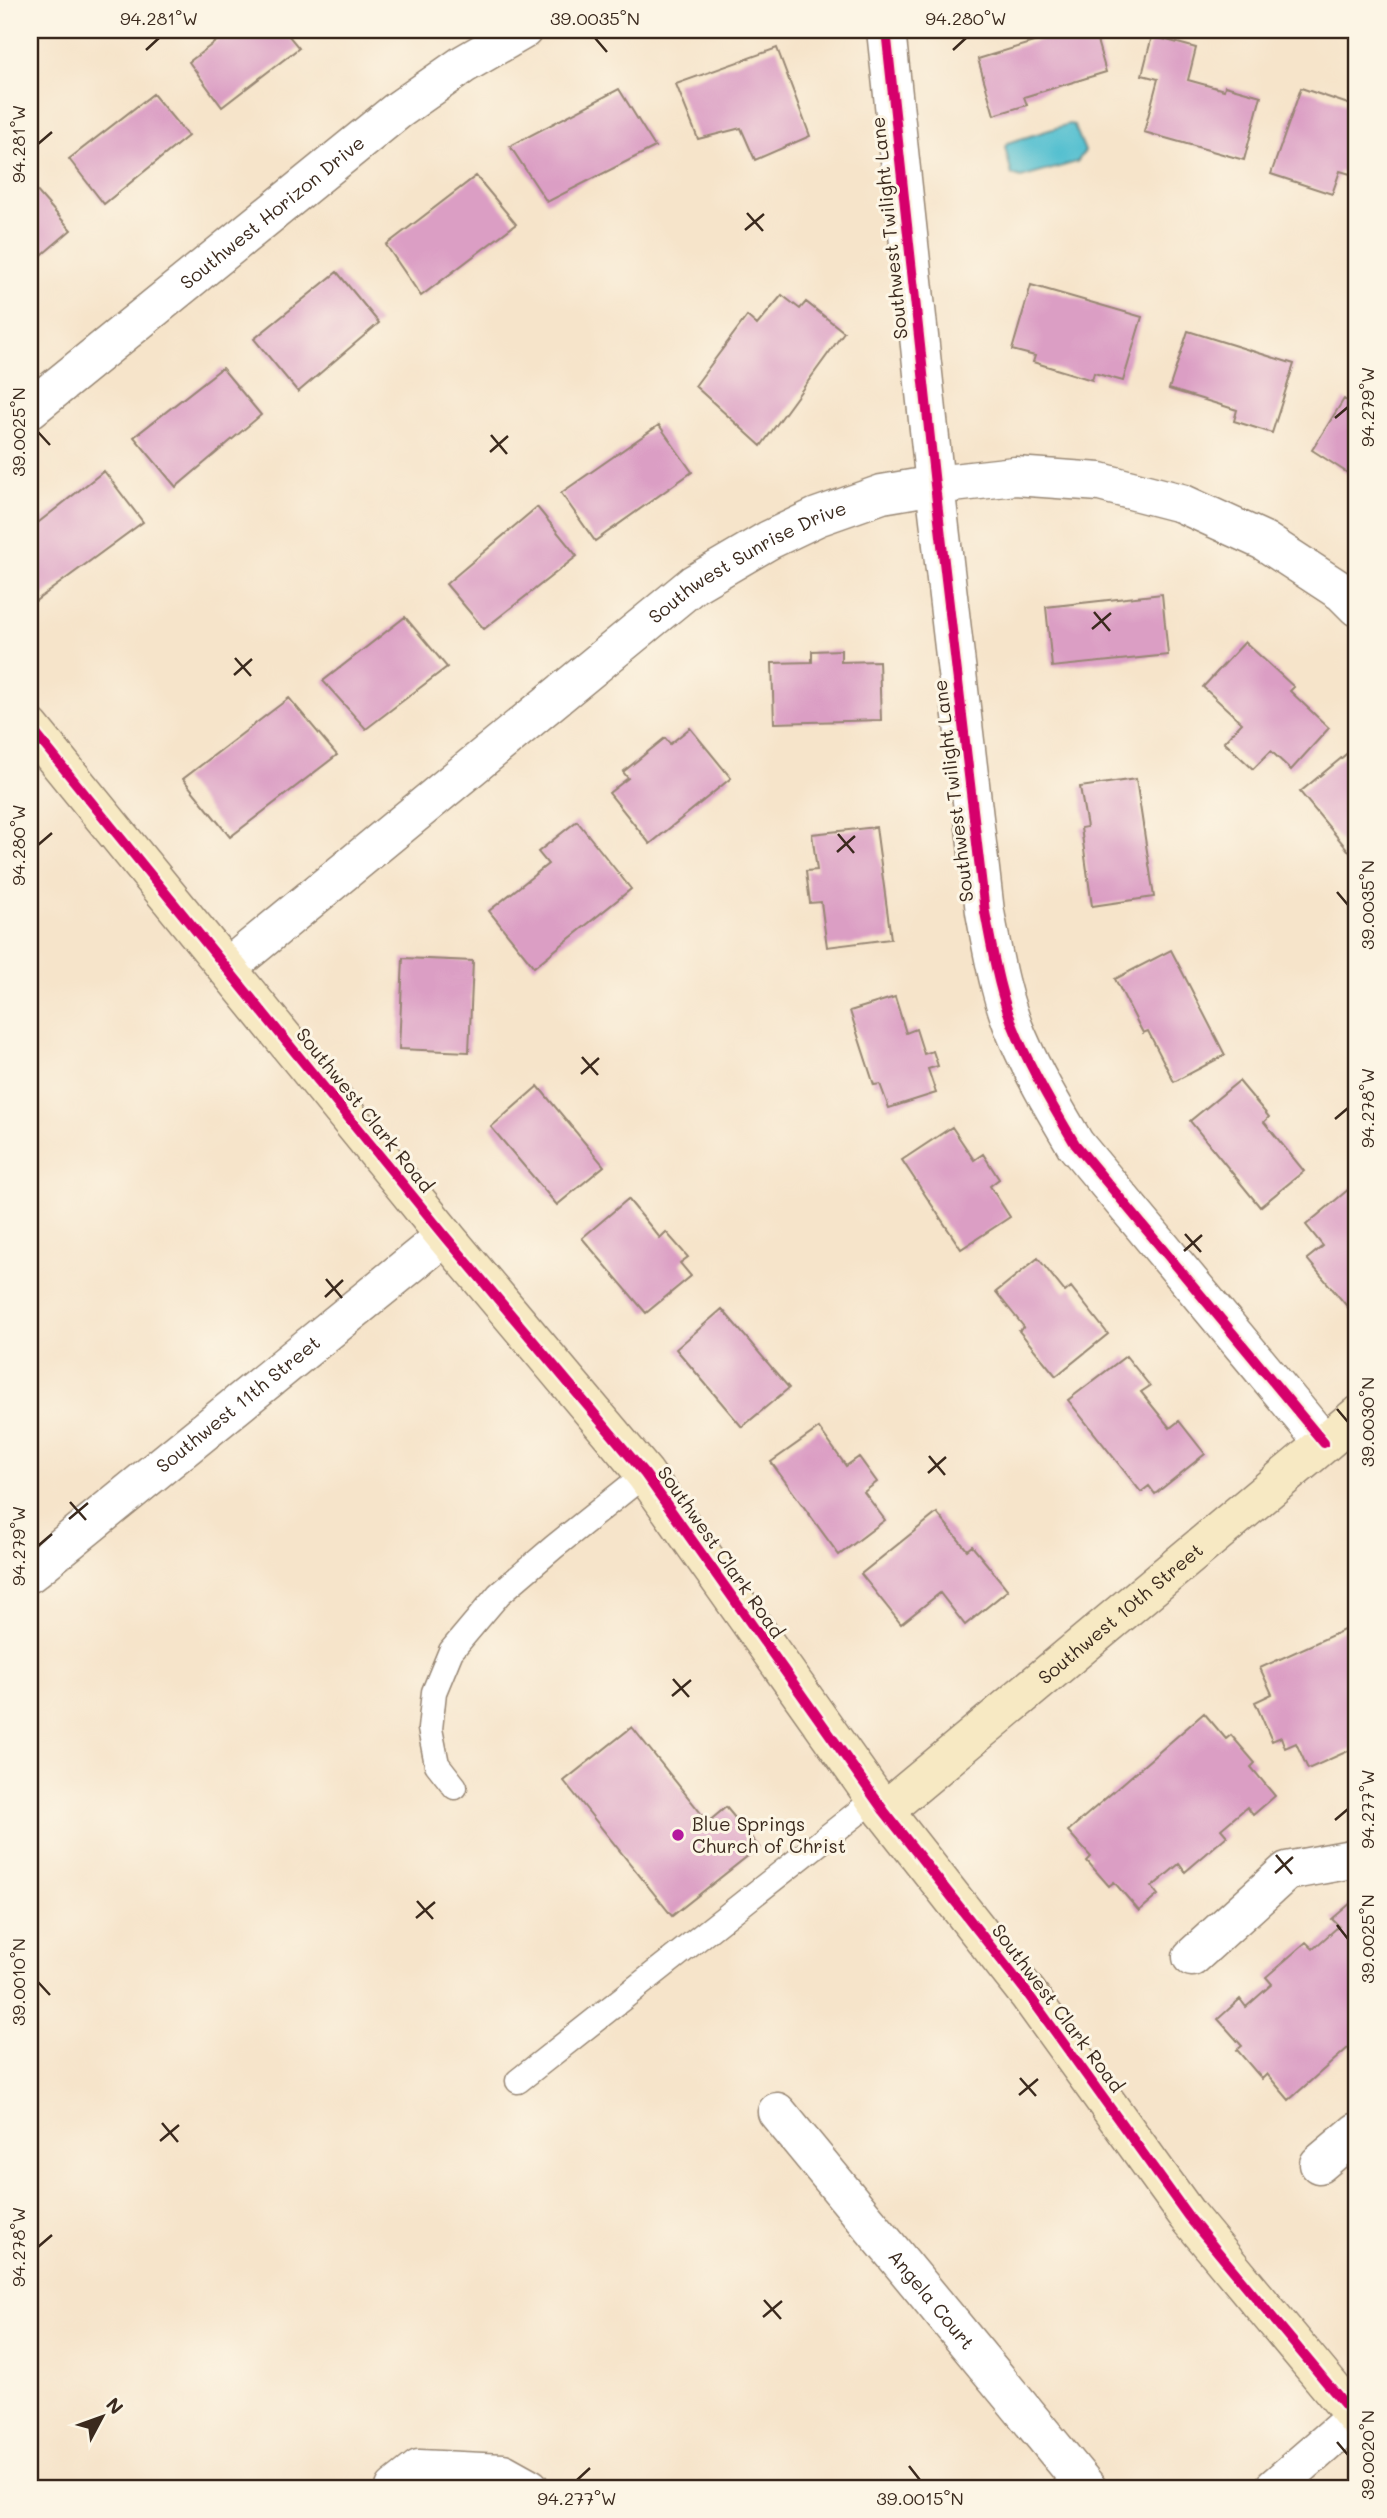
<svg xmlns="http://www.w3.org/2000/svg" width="1387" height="2518" font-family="Mali,sans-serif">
	<rect width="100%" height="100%" fill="#fcf5e5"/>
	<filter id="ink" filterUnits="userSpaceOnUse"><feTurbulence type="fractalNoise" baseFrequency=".0143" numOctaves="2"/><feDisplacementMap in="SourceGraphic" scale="14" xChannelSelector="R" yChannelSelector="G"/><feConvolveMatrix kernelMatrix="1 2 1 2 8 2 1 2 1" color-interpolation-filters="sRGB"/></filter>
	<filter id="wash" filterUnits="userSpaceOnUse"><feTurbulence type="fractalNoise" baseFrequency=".00686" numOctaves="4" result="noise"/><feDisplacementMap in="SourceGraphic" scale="28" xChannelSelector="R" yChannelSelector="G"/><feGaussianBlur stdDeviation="1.57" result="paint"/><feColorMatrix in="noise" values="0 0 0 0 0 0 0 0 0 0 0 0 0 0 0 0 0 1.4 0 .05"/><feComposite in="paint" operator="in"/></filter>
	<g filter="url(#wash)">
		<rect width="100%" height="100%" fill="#f6e4ca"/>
		<!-- water -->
		<path fill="#55c0d0" stroke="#487577" stroke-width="2" d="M1069 124 1074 125 1085 151 1077 162 1021 178 1012 175 1005 147 1007 143Z"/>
		<g id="blocks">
			<!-- building -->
			<path fill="#db9ec4" d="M231 30H284L299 48 222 107 189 62Z
				M1038 30H1094L1106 72 1024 97 1027 105 994 115 978 59 1040 40Z
				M1152 36 1196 48 1188 80 1224 90 1225 86 1261 96 1244 160 1144 132 1158 79 1142 75Z
				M777 48 810 136 755 160 741 128 698 139 676 84Z
				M1301 88 1357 107V176L1340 171 1332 194 1271 174Z
				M619 89 655 147 547 202 510 146Z
				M153 94 188 136 104 204 69 159Z
				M476 176 516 224 421 296 386 245Z
				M35 189 71 230 30 265V193Z
				M337 272 379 323 298 392 254 339Z
				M1031 285 1142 317 1123 381 1094 373 1092 380 1033 362 1035 356 1012 350Z
				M782 295 800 309 806 302 844 332 761 446 695 386 747 316 757 325Z
				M1188 331 1294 364 1272 433 1234 421 1237 410 1169 389Z
				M222 368 261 415 176 487 134 437Z
				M1344 399 1357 407V479L1312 450Z
				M659 425 692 472 595 541 561 493Z
				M104 471 143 522 30 605V529Z
				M537 507 577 556 484 629 446 584Z
				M1162 594 1168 655 1052 667 1046 607Z
				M405 617 447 667 366 729 323 681Z
				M1245 642 1294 687 1290 691 1329 728 1291 770 1271 751 1253 769 1224 742 1242 723 1203 687Z
				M841 650V662L879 661 881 720 774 723 772 663 812 662V651Z
				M289 698 337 755 230 837 183 779Z
				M690 728 731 778 650 844 609 793 628 778 623 772 665 738 670 744Z
				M1350 751 1357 760V861L1300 792Z
				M1136 779 1154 897 1092 906 1081 828 1087 827 1080 787Z
				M577 821 631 889 534 967 489 911 548 864 538 852Z
				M876 827 891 939 827 947 821 902 810 903 806 871 817 870 812 834Z
				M1171 950 1225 1055 1174 1082 1148 1031 1143 1033 1115 979Z
				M403 958 473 961 469 1052 399 1049Z
				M895 997 906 1033 916 1029 924 1054 933 1051 938 1066 928 1069 936 1093 889 1108 880 1084 874 1085 850 1011Z
				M1239 1081 1269 1117 1264 1122 1304 1171 1260 1207 1190 1121Z
				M538 1086 604 1166 557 1205 491 1127Z
				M952 1127 974 1160 983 1154 999 1179 990 1186 1010 1217 961 1249 902 1160Z
				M1356 1183 1357 1184V1318L1307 1259 1323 1246 1306 1225Z
				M628 1199 660 1238 666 1232 688 1257 680 1263 691 1276 646 1313 582 1238Z
				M1038 1258 1065 1292 1071 1287 1108 1334 1056 1376 1019 1331 1024 1327 996 1292Z
				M722 1309 789 1388 742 1427 676 1349Z
				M1126 1356 1150 1386 1141 1392 1170 1428 1179 1421 1205 1454 1155 1494 1149 1486 1141 1492 1068 1400Z
				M819 1428 846 1466 859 1457 877 1482 864 1492 885 1520 839 1555 771 1462Z
				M937 1513 967 1550 972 1546 1008 1590 965 1625 940 1593 901 1624 861 1574Z
				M1357 1624V1747L1308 1769 1296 1743 1285 1748 1281 1737 1272 1741 1255 1702 1272 1694 1260 1668Z
				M1204 1713 1226 1739 1231 1735 1255 1763 1251 1767 1275 1796 1253 1815 1247 1807 1221 1829 1227 1836 1185 1872 1179 1864 1152 1887 1158 1895 1139 1911 1114 1882 1109 1886 1087 1861 1091 1857 1068 1831Z
				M632 1727 708 1822 726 1807 759 1847 672 1916 564 1781Z
				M1352 1902 1357 1907V2040L1289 2100 1267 2074 1262 2079 1237 2050 1242 2046 1218 2019 1240 1999 1246 2007 1272 1984 1266 1977 1306 1942 1313 1949 1339 1926 1332 1919Z"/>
		</g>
	</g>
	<g filter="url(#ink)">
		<use href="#blocks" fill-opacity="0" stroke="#988774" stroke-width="2"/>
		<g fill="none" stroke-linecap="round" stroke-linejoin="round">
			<defs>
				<path id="lane" d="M455 1787 437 1764 430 1729 434 1692 451 1651 499 1594 554 1547 645 1474
					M518 2081 875 1799"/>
				<g id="street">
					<path d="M886 30 935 485 985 912C993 954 1000 998 1018 1038 1034 1075 1055 1110 1075 1144L1324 1443"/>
					<path id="s1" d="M30 409 397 111 464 64 523 30"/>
					<path id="s2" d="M227 968 694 584 769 540 817 517 882 494 935 485 1015 476 1100 482 1181 503 1264 541 1342 592 1357 607"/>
					<path id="s3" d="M30 1573 445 1236"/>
					<path d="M1192 1957 1287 1871 1357 1858"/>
					<path id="s4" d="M777 2112 1087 2488"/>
					<path d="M1319 2164 1357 2132"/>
					<path d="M395 2488 419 2469 503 2473 530 2488"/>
					<path d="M1274 2488 1357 2416"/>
				</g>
				<g id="secondary">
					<path d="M30 727 445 1236 645 1474 884 1811 1028 1994 1188 2216 1357 2419"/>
					<path id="s5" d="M884 1811 1357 1416"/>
				</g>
			</defs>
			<!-- lane casing -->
			<use href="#lane" stroke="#988774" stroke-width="27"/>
			<!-- street casing -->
			<use href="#street" stroke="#988774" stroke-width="41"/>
			<!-- secondary casing -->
			<use href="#secondary" stroke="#988774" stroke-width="41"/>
			<!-- lane -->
			<use href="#lane" stroke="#fff" stroke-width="24"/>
			<!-- street -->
			<use href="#street" stroke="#fff" stroke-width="38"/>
			<!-- secondary -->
			<use href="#secondary" stroke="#f7e9c3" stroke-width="38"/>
			<defs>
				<path id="cycleway" d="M886 30 935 485 985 912C993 954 1000 998 1018 1038 1034 1075 1055 1110 1075 1144L1324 1443
					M30 727 445 1236 645 1474 884 1811 1028 1994 1188 2216 1357 2419"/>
			</defs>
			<!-- cycleway casing -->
			<use href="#cycleway" stroke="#fcf5e5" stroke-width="15"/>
			<!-- cycleway -->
			<use href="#cycleway" stroke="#d6006c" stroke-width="10"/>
		</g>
	</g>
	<!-- ticks -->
	<path fill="none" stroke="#3b2a1e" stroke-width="2.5" d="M595 38 607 52M146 50 159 38M953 50 966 38M38 144 52 132M747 213 763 231M745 230 764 214M1335 418 1348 407M38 432 50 445M491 435 507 454M490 452 508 436M1094 612 1110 631M1092 629 1111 613M235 658 251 676M234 675 252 659M838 834 854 853M38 845 52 833M837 852 855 836M1337 892 1348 905M582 1057 598 1075M581 1074 599 1058M1335 1119 1348 1108M1185 1234 1201 1252M1184 1251 1202 1235M326 1279 342 1298M325 1297 343 1280M1337 1409 1348 1422M929 1456 945 1475M928 1473 946 1457M70 1502 86 1520M69 1519 88 1503M38 1546 52 1534M673 1679 689 1697M672 1696 691 1680M1335 1820 1348 1809M1276 1855 1292 1874M1275 1873 1293 1857M417 1901 433 1919M416 1918 435 1902M1337 1925 1348 1939M38 1982 50 1995M1020 2078 1036 2096M1019 2095 1038 2079M162 2123 178 2142M160 2141 179 2125M38 2247 52 2235M764 2300 781 2319M763 2317 782 2301M1337 2442 1348 2455M909 2466 920 2480M577 2480 590 2468"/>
	<!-- markers -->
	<circle fill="#b5179e" stroke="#fcf5e5" stroke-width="2.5" cx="678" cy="1835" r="7"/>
	<g text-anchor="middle" stroke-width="6" stroke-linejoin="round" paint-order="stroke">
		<!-- street labels -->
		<g font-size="19" fill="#3b2a1e" stroke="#fcf5e5">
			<text dy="7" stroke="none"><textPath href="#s1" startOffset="312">Southwest Horizon Drive</textPath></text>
			<text transform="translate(889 228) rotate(-96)" y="7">Southwest Twilight Lane</text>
			<text dy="7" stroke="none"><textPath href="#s2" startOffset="662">Southwest Sunrise Drive</textPath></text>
			<text transform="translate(953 791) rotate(-97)" y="7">Southwest Twilight Lane</text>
			<text transform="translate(365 1110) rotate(51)" y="7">Southwest Clark Road</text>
			<text dy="7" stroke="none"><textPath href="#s3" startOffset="268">Southwest 11th Street</textPath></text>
			<text transform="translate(721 1552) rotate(55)" y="7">Southwest Clark Road</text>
			<text dy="7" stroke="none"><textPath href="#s5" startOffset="308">Southwest 10th Street</textPath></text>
			<text transform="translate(1058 2008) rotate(53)" y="7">Southwest Clark Road</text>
			<text dy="7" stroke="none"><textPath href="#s4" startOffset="243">Angela Court</textPath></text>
		</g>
		<!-- poi labels -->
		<g font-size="19" fill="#3b2a1e" stroke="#fcf5e5" text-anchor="start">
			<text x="692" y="1831">Blue Springs<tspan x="692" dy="22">Church of Christ</tspan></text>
		</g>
	</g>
	<!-- margin -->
	<rect width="1387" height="2518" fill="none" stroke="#fcf5e5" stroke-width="77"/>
	<!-- north arrow -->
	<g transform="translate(102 2417) rotate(49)" stroke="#fcf5e5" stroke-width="5" paint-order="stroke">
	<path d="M0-5L12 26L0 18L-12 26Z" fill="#3b2a1e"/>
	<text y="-10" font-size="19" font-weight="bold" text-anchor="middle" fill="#3b2a1e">N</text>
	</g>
	<rect x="38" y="38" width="1310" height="2442" fill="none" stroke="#3b2a1e" stroke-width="2.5"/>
	<g font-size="18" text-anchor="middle" fill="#3b2a1e">
		<text x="159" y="25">94.281°W</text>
		<text x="595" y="25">39.0035°N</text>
		<text x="966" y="25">94.280°W</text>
		<text transform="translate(19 144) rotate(-90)" y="6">94.281°W</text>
		<text transform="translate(1368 407) rotate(-90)" y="6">94.279°W</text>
		<text transform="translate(19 432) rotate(-90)" y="6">39.0025°N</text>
		<text transform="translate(19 845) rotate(-90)" y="6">94.280°W</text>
		<text transform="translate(1368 905) rotate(-90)" y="6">39.0035°N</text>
		<text transform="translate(1368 1108) rotate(-90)" y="6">94.278°W</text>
		<text transform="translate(1368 1422) rotate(-90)" y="6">39.0030°N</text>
		<text transform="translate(19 1546) rotate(-90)" y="6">94.279°W</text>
		<text transform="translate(1368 1809) rotate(-90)" y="6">94.277°W</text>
		<text transform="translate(1368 1939) rotate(-90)" y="6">39.0025°N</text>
		<text transform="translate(19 1982) rotate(-90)" y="6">39.0010°N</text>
		<text transform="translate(19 2247) rotate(-90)" y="6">94.278°W</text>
		<text transform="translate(1368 2455) rotate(-90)" y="6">39.0020°N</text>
		<text x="577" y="2505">94.277°W</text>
		<text x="920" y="2505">39.0015°N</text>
	</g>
</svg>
